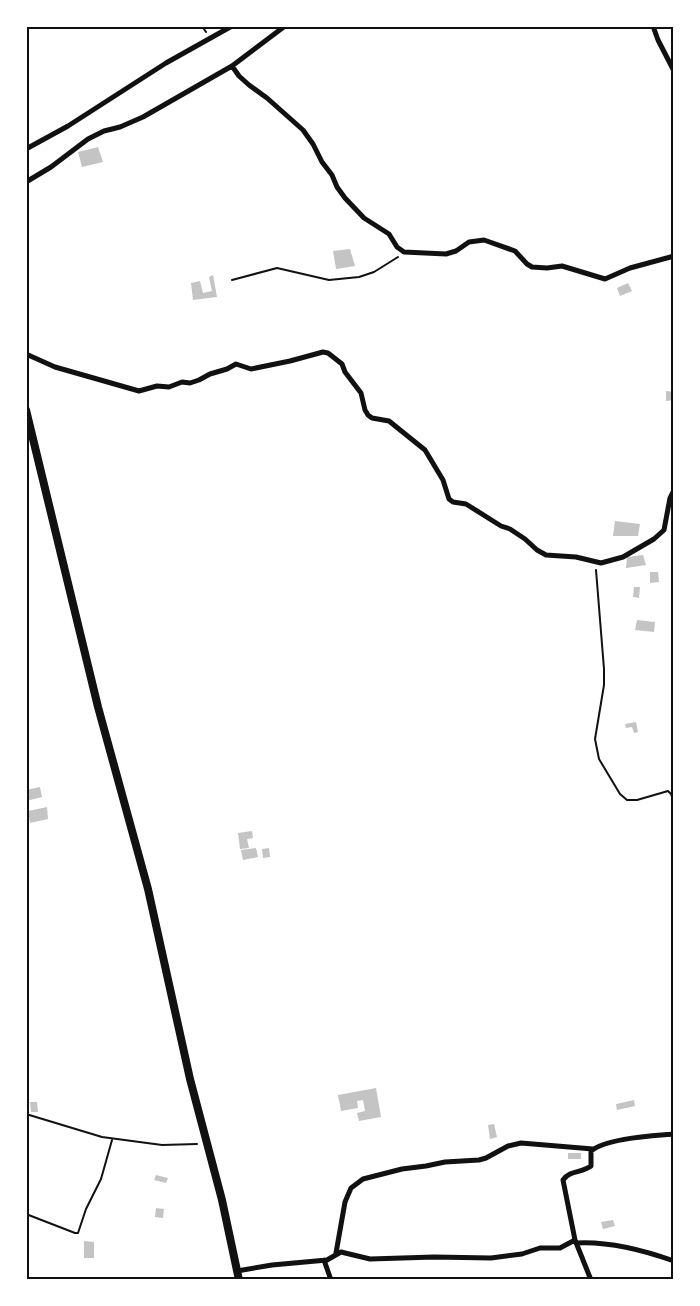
<svg xmlns="http://www.w3.org/2000/svg" width="700" height="1306" font-family="'Open Sans',sans-serif">
	<rect width="100%" height="100%" fill="#fff"/>
	<!-- building -->
	<path fill="#c4c4c4" d="M98 147 103 162 82 167 78 152Z
		M350 249 355 266 336 269 333 251Z
		M213 275 217 297 193 300 191 283 200 281 203 293 212 291 209 277Z
		M628 283 632 291 620 296 617 288Z
		M666 391 674 392V400L666 401Z
		M615 521 640 524 638 536H613Z
		M643 555 646 565 626 568 627 557Z
		M650 572H658L659 582 650 583Z
		M634 587H640L639 598 633 597Z
		M637 620 655 622 654 632 635 630Z
		M636 722 638 732 634 733 632 727 626 728 625 724Z
		M40 787 42 797 26 801V790Z
		M47 807 48 819 30 823 28 811Z
		M252 831 253 838 247 839 249 848 240 849 238 833Z
		M256 848 258 857 243 860 241 850Z
		M269 848 270 857 263 858 262 849Z
		M376 1088 381 1117 359 1121 357 1113 365 1111 363 1100 357 1101 358 1108 341 1111 338 1095Z
		M634 1100 635 1106 617 1110 616 1104Z
		M30 1102H37L38 1112H31Z
		M494 1124 497 1137 490 1139 488 1125Z
		M568 1153H581V1159H568Z
		M156 1175 168 1178 166 1183 154 1180Z
		M156 1208 164 1209 163 1218 155 1217Z
		M613 1220 615 1226 603 1229 601 1222Z
		M84 1241 94 1242V1258H84Z"/>
	<g fill="none" stroke-linecap="round" stroke-linejoin="round">
		<!-- path -->
		<path stroke="#111" stroke-width="2" d="M202 26 206 32
			M232 280 277 268 329 280 359 277 374 272 398 257
			M596 570 604 669V685L595 739 599 759 620 794 627 800H637L668 791 671 794 674 803
			M26 1114 102 1137 162 1145 197 1144
			M26 1214 75 1233H78L86 1209 101 1179 112 1140"/>
		<!-- minor -->
		<path stroke="#111" stroke-width="5" d="M653 26 658 40 674 71
			M232 66 239 76 249 85 267 98 303 130 313 144 322 162 332 175 337 187 345 198 364 218 389 234 397 247 404 252 446 254 456 251 469 242 484 240 515 251 527 264 532 267 547 268 562 266 605 279 630 268 674 256
			M26 149 68 126 166 63 232 26
			M26 182 51 167 88 139 104 131 120 127 143 117 232 66 285 26
			M26 354 55 367 139 391 157 386 169 387 182 382 190 383 199 380 210 374 227 369 236 364 251 369 290 361 323 352 328 353 342 364 345 372 361 393 365 410 368 415 372 418 389 421 425 450 443 480 449 499 453 502 466 504 501 526 510 529 525 539 537 550 546 555 576 557 601 563 623 557 654 539 664 530 670 498 674 490
			M576 1243C610 1241 643 1250 674 1261
			M336 1253 345 1202 351 1188 363 1179 402 1169 426 1166 445 1162 479 1160 486 1158 508 1146 521 1143 593 1149
			M324 1260 331 1280
			M237 1271 272 1265 327 1260 341 1252 370 1259 434 1257 491 1258 522 1254 540 1248H560L575 1240
			M591 1280 575 1240 563 1180C570 1170 582 1173 591 1166V1151C607 1138 653 1136 674 1134"/>
		<!-- secondary -->
		<path stroke="#111" stroke-width="8" d="M26 410 98 707 148 889 190 1079 222 1200 239 1280"/>
	</g>
	<!-- border -->
	<rect width="700" height="1306" fill="none" stroke="#ffffff" stroke-width="55"/>
	<rect x="28" y="28" width="644" height="1250" fill="none" stroke="#111" stroke-width="2"/>
</svg>
